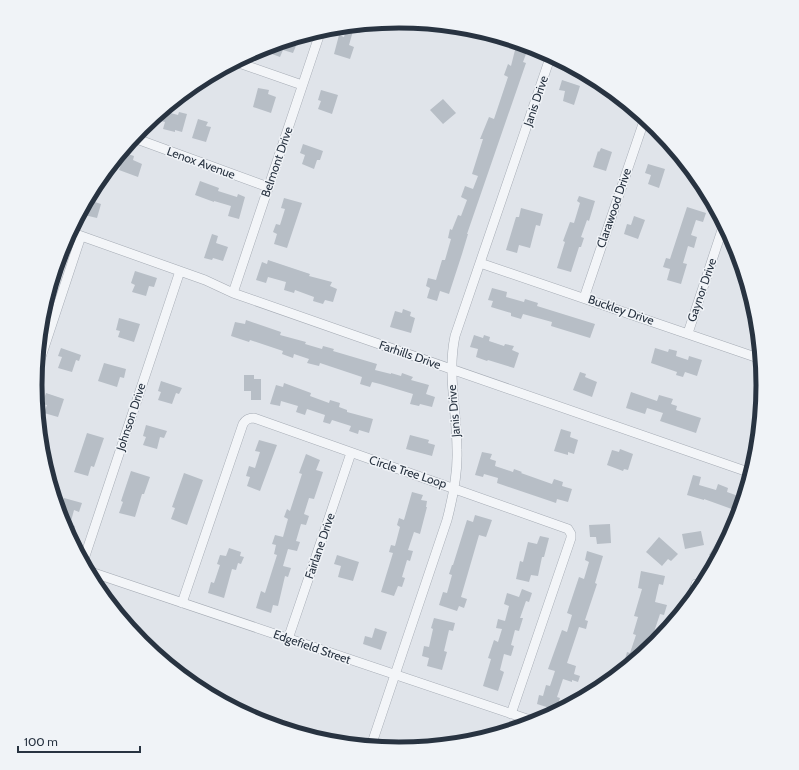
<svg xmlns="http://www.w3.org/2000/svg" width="799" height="770" font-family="Cabin,sans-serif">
	<rect width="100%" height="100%" fill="#e0e4ea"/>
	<!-- building -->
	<path fill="#b7bec6" d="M362 25 360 33 353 31 349 45 354 47 350 59 334 54 339 35 344 37 346 29 340 27Z
		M292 39 298 41 293 53 283 50 280 57 272 54 276 44Z
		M517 42 529 46 523 62 526 63 467 234H468L462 254 449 294 440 291 437 301 427 298 430 288 426 286 428 278 436 280 442 260H445L451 239 448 238 450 229 452 230 458 215 461 216 467 200 461 197 465 186 473 189 478 176 472 174 483 139H480L489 117 494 119 508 77 504 75 508 64 511 66Z
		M562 80 580 86 574 105 563 101 565 91 559 90Z
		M258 88 269 90 268 94 276 97 271 113 253 107Z
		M321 90 338 95 332 114 318 109 321 101 318 100Z
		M443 99 456 113 443 124 430 110Z
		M163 111 178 115 179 112 187 114 182 132 175 130V132L163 129 165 122 153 119Z
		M198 119 208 122 206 126 211 127 206 142 192 138Z
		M303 144 323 151 320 160H317L314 169 302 164 305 155 300 153Z
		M601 148 612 152 606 171 593 167 598 151 599 152Z
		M125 153 134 156 133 160 142 164 138 177 119 170Z
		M648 164 665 169 659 188 648 184 651 175 645 173Z
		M200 181 219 188 218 191 237 197 238 194 245 197 239 219 228 216 231 206 214 201V202L195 195Z
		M90 195 97 197 95 202 101 204 97 218 80 214Z
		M579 196 595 201 589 221 587 220 581 237 584 238 581 247H579L571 272 557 268 565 242 563 241 570 222 574 223 580 203 577 201Z
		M284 198 302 203 287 248 274 244 277 234 273 232 276 224 280 225 285 209 281 208Z
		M687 207 706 213 703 222 696 220 691 235 697 237 694 248 688 246 683 263 687 264 681 284 667 280 670 269 663 267 666 258 670 259Z
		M521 208 543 214 540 226 536 225 530 248 519 245 517 253 506 250 516 217H519Z
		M634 216 645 220 638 239 624 234 627 224 631 225Z
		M212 234 218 236 216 243 228 247 223 261 213 258 212 260 204 258Z
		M268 260 310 274 309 276 332 282 330 286 337 289 333 302 325 300 323 304 313 301 314 297 295 290 294 293 284 290 286 282 268 277 266 283 256 280 262 262 267 264Z
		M135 271 157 278 154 287 149 286 146 296 132 292 135 285 131 283Z
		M492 288 507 292 506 297 524 302 525 299 538 303 537 306 595 324 590 338 551 326 552 322 523 314 521 319 511 316V313L491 307 493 301 488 300Z
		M403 309 411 312 410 316 415 318 411 333 390 327 395 311 402 313Z
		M119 318 140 324 134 342 118 337 120 331 116 330Z
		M246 320 281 332 280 335 306 342 305 344 322 349 323 346 334 349 333 351 377 364 375 370 391 374V373L401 376 402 373 413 377 411 380 429 385 426 394 435 397 432 407 420 404 419 406 410 404 413 394 380 384 372 382 370 387 360 384 362 377 320 363 319 366 307 363 309 359 294 354 293 358 282 354 283 351 250 340 249 342 231 336 235 322 245 324Z
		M474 335 483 338 484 335 490 337 489 341 504 346 505 344 514 346 512 350 519 353 514 368 488 360 487 361 476 357 478 349 470 347Z
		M61 348 81 355 79 361 76 360 72 372 58 368 62 357 58 356Z
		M655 348 668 352 669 349 677 351 676 356 688 360 689 356 702 360 697 376 685 372 683 377 676 375 677 372 651 363Z
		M104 363 126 369 124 378 120 377 117 387 98 381Z
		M580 372 586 374 585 377 597 382 592 397 573 390Z
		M244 375H254V379H261V400H251V391H244Z
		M161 381 182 388 179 394 176 393 172 404 158 400 161 392 158 391Z
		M284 383 311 393 310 396 329 403 330 400 340 403 339 407 347 410V412L373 419 369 433 359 430 358 434 349 431 351 426 332 420 330 424 323 422 325 415 307 409 305 415 296 412 298 406 281 401 280 406 270 404 276 385 283 387Z
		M631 392 657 401 659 395 673 399 671 404 677 406 676 410 701 418 696 433 660 421 663 413 647 408 645 414 626 408Z
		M46 393 64 399 58 417 44 413 47 405 42 404Z
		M146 425 167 431 164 438 160 437 157 449 143 445 146 437 143 436Z
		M561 429 571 432 570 437 578 440 574 454 568 452V455L554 451Z
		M87 433 104 438 94 467 91 466 88 476 74 472Z
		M410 435 429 440 428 443 435 445 432 456 406 449Z
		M259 440 277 445 260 491 247 486 250 477 246 476 249 466 255 468 260 452 255 451Z
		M620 449 633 454 628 470 624 469 623 471 607 465 612 450 619 452Z
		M482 452 492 454 490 459 496 461 495 466 513 472 514 469 522 472 521 473 552 484 554 479 563 482 562 486 572 489 568 502 557 499 556 503 497 483 498 478 484 474 483 477 475 475Z
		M306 454 320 460 316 470 323 472 314 499 309 498 304 514 309 516 306 525 301 524 296 541 300 542 297 551 288 549 283 566 291 568 288 577 285 576 278 606 273 605 271 613 256 608 261 591 265 593 277 555 274 554 276 545 272 544 275 535 283 537 288 519 284 517 287 509 290 511 302 474 299 473Z
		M131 471 150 477 144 494H142L135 517 119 513 123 502 121 501Z
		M184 473 203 480 187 525 171 519 175 508 172 507Z
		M693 475 701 477 699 485 716 490 718 484 728 488 727 492 744 498 740 512 704 499V500L687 495Z
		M412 492 423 495 421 500 427 501 426 507H427L420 534 414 532 408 550 413 551 410 561 407 560 402 577 405 578 402 587 398 586 394 596 381 592 393 553 389 552 391 545 395 546 400 527 397 525 399 518 404 520Z
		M64 498 82 503 79 512 74 510 70 525 75 526 71 538 63 524 59 512Z
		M475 515 492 520 486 537 479 535 461 597 467 599 464 608 459 606 457 611 439 605 443 592 447 593 452 575 449 574 452 565H453L467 520 473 522Z
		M610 524 611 543 597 544 596 537H590L589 525Z
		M701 531 704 545 685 549 682 534Z
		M540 536 549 538 544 557H542L538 576 531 575 529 582 516 579 520 561 523 562 528 542 537 544Z
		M659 537 678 554 671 561 668 559 662 566 646 552Z
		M718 540 725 544 717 560 709 555Z
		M229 548 241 552 240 556 244 557 241 564 238 563 236 570 232 569 224 598 208 593 211 582 214 583 220 565 217 564 220 555 226 556Z
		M587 551 603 556 595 583 597 584 585 620 588 621 586 629 579 627 567 663 576 666 574 674 580 676 578 682 572 680V682L563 679 557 697 560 698 558 704 555 703 553 709 537 704 539 695 543 696 546 685 550 686 555 671 548 669 562 630 567 632 572 615 567 613 579 577 584 579 589 562 585 560Z
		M337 555 359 562 353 581 338 577 341 566 334 564Z
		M641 571 665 576 663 585 659 584 655 602 667 605 664 615 660 614 654 632 658 633 655 642 648 640 644 653 630 664 624 663 627 652 630 653 636 635 633 634 638 617 634 616 642 589 638 588Z
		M522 589 532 593 529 602 526 601 520 618H523L519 631 515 630 511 645 514 646 511 656 504 654 500 670 504 672 498 691 483 686 491 659 488 658 494 640 498 642 502 629 496 628 498 619 505 621 509 606 504 604 507 593 519 597Z
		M434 618 455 623 453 631 449 630 444 651 447 652 442 670 427 666 429 658 422 656 424 646 429 647 433 629 431 628Z
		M375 628 387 632 381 650 363 644 365 636 372 638Z"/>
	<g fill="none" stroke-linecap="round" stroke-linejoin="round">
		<defs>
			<path id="minor" d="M236 62 302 85
				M134 138 268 187
				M70 232 205 280 233 293 356 336 751 473
				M480 263 761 359
				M233 293 321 30
				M584 298 645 118
				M688 333 724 224
				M37 369 81 236
				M83 562 180 271
				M88 571 536 722
				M691 601 696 584
				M182 603 243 424C246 419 249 418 254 418L568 529 571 534V538L511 714
				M288 639 351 453
				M371 746 447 520C453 497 458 474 457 450 457 411 447 374 455 336L551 55"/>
		</defs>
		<!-- minor casing -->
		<use href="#minor" stroke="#a5abb4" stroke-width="10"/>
		<!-- minor -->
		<use href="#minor" stroke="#f3f5f8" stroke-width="9"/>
	</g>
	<g text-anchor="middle" stroke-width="3" stroke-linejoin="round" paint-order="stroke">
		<!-- street labels -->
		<g font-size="12" fill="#283341" stroke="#f0f3f7">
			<text transform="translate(536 101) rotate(-71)" y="4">Janis Drive</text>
			<text transform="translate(277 162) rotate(-71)" y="4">Belmont Drive</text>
			<text transform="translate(201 163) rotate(20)" y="4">Lenox Avenue</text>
			<text transform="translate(614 208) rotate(-71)" y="4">Clarawood Drive</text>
			<text transform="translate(702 290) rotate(-71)" y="4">Gaynor Drive</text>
			<text transform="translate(621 310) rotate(19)" y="4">Buckley Drive</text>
			<text transform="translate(410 355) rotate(19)" y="4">Farhills Drive</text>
			<text transform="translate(454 411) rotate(-95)" y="4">Janis Drive</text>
			<text transform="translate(131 417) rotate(-72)" y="4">Johnson Drive</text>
			<text transform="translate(408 472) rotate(18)" y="4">Circle Tree Loop</text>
			<text transform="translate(320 546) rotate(-71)" y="4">Fairlane Drive</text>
			<text transform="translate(312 647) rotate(19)" y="4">Edgefield Street</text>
		</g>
	</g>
	<!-- crop -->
	<path d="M0 0H799V770H0ZM42 385a357 357 0 1 1 714 0a357 357 0 1 1-714 0Z" fill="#f0f3f7" fill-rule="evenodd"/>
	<path fill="none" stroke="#283341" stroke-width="5" d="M42 385a357 357 0 1 1 714 0a357 357 0 1 1-714 0Z"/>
	<!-- scale -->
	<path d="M18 746v6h122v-6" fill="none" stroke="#283341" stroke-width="2"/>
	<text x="24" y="746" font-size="12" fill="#283341" stroke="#f0f3f7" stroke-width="3" paint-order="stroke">100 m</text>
</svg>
